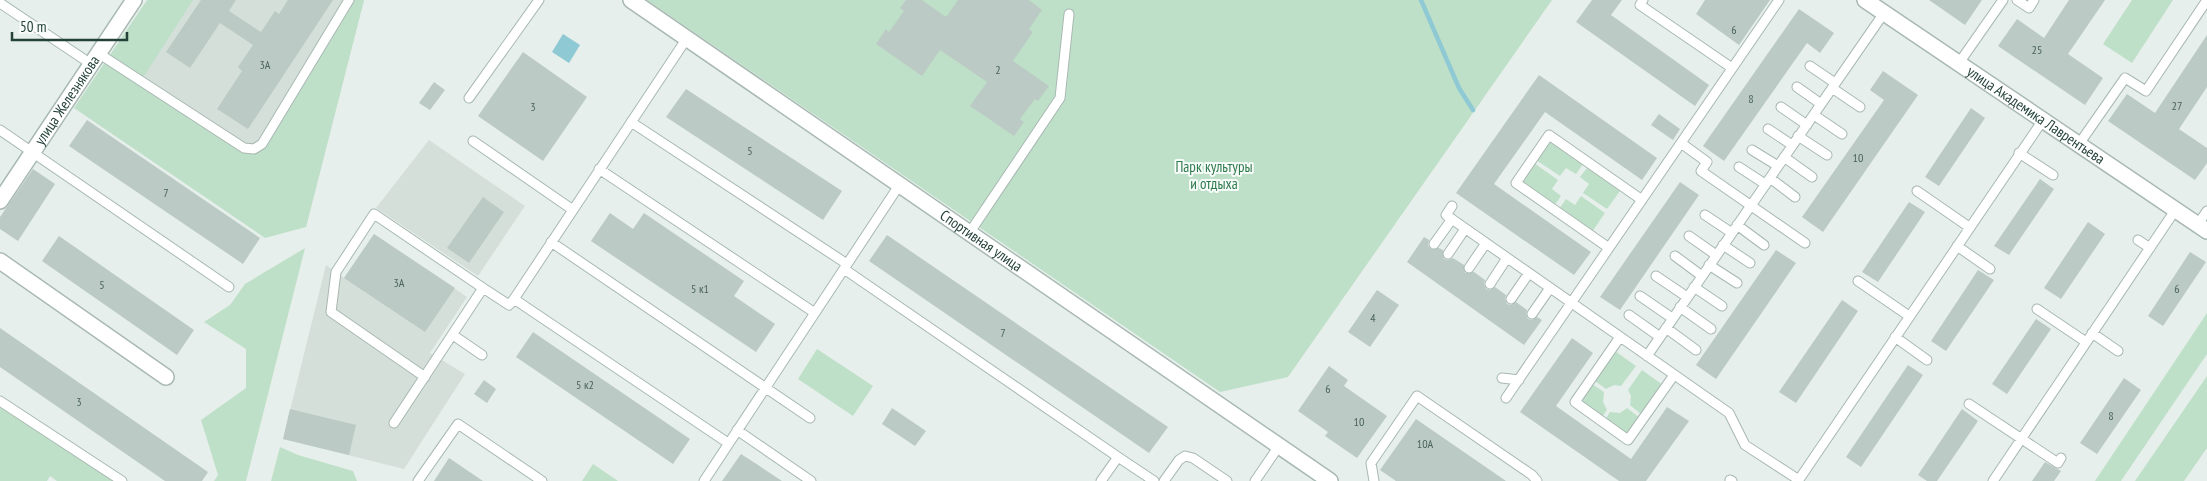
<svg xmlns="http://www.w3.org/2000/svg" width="2207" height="481" font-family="'PT Sans Narrow',sans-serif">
	<rect width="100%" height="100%" fill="#e6efeb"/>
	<!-- built -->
	<path fill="#d4dfda" d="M150 0H364L306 227 95 84Z
		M429 140 525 206 478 276 376 208Z
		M374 234 467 297 430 353 465 374 404 469 283 439 326 265 344 278Z"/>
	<!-- green -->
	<path fill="#bfe0c8" d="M147 0H193L139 84 244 152 255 154 264 149 348 9 351 0H364L306 227 265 238 74 108Z
		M647 0H1552L1288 377 1220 392Z
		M2132 0H2173L2132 63 2103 44Z
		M1549 141 1583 164 1576 174 1566 168 1560 176 1536 160Z
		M1534 163 1558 180 1552 189 1561 196 1554 206 1521 183Z
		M1587 168 1620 191 1607 209 1583 193 1589 184 1580 177Z
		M1581 196 1605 213 1592 232 1559 209 1566 199 1575 205Z
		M305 248 246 481H214L218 475 201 420 246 388V349L204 322 230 305 245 284Z
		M2207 313V354L2121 481H2095Z
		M817 349 873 386 853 416 798 379Z
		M1615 351 1636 366 1621 386 1614 385 1606 389 1595 381Z
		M1642 370 1663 385 1642 415 1630 405 1631 396 1628 390Z
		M2207 376V448L2184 481H2135Z
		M1592 384 1604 392 1603 402 1607 410 1601 418 1579 402Z
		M0 405 116 481H57L50 476 47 481H0Z
		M1627 408 1640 418 1627 436 1605 420 1610 412 1620 413Z
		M280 447 298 455 353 471 357 481H271Z
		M593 464 618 481H582Z"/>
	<!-- water -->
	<path fill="#8ec9d4" d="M563 34 580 45 569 63 552 52Z"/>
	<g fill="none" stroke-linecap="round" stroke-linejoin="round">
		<!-- stream -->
		<path stroke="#8ec9d4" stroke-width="4.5" d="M1421 0 1459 88 1473 110"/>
	</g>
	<!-- building -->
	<path fill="#bbcac4" d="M201 0H236L229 11 261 32 275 11 279 14 288 0H333L248 129 217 109 242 71 238 67 253 45 220 23 190 68 166 52Z
		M906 0H922L946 17 958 0H1029L1042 10 1029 29 1033 32 1013 61 1049 86 1038 101 1035 99 1020 119 1024 122 1014 136 970 106 987 82 940 50 922 76 876 44 886 29 889 32 904 11 900 8Z
		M1592 0H1622L1611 15 1709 85 1695 106 1576 22Z
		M1705 0H1770L1739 45 1696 14Z
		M1929 0H1982L1965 25Z
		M2069 0H2105L2068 54 2103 78 2085 105 1998 46 2017 19 2044 38Z
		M1799 9 1834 33 1820 53 1807 43 1724 161 1703 146Z
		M2207 35V87L2179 129 2207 148V163L2195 180 2108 121 2127 94 2155 113Z
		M523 52 587 97 543 161 478 116Z
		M1883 71 1918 95 1823 232 1802 217 1884 100 1870 90Z
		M1539 75 1657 158 1642 180 1545 112 1494 184 1591 252 1574 275 1456 193Z
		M434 82 445 90 430 110 419 103Z
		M686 89 842 191 823 220 666 117Z
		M1971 108 1985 118 1939 186 1925 177Z
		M1659 114 1680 129 1673 140 1651 125Z
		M87 120 260 238 243 264 69 146Z
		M33 169 55 184 18 241 0 229V217Z
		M2040 179 2054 189 2009 255 1994 246Z
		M1680 182 1699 195 1620 310 1600 297Z
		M483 197 504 212 469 263 447 248Z
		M1909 202 1925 212 1878 282 1862 272Z
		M610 213 633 229 644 213 744 281 734 296 775 324 756 352 591 241Z
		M2088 222 2105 234 2061 299 2044 288Z
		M374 234 455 288 425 332 344 278Z
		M887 235 1168 427 1149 453 869 261Z
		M59 236 194 330 177 355 42 261Z
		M1424 237 1429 240 1428 246 1431 249 1439 248 1443 250 1444 259 1448 260 1453 258 1464 265 1465 273 1474 272 1485 280 1484 284 1486 289 1490 290 1495 287 1506 295 1505 299 1507 304 1511 305 1516 302 1527 310 1526 314 1528 319 1532 320 1537 317 1542 320 1524 345 1407 262Z
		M1776 250 1796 263 1716 379 1696 365Z
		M2190 252 2206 262 2163 326 2148 316Z
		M1978 270 1994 280 1946 351 1931 341Z
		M1377 290 1399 305 1370 347 1348 332Z
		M1842 300 1858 311 1796 403 1779 392Z
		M2036 319 2051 329 2007 394 1992 384Z
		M0 328 208 472 202 481H165L0 367Z
		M533 332 690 439 673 464 516 357Z
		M1572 338 1593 353 1556 406 1631 459 1667 407 1689 421 1646 481H1619L1520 412Z
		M1908 365 1923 375 1861 467 1846 457Z
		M1329 366 1348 380 1344 386 1387 416 1357 458 1325 436 1328 432 1298 411Z
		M2124 378 2141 390 2097 454 2080 443Z
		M484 380 496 389 487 403 474 394Z
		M892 408 926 431 915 446 882 424Z
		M290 409 356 425 349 455 283 439Z
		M1962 409 1978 421 1937 481H1927L1918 475Z
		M1416 419 1506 481H1396L1380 470Z
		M741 454 758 465 782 481H722Z
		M449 458 483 481H434Z
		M2045 462 2061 471 2054 481H2032Z"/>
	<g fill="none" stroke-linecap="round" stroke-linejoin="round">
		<defs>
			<path id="service" d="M1643 0 1640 5 1732 68
				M2017 0 2029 8 2034 0
				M0 3 91 64
				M687 38 514 299 728 443
				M98 53 244 148 254 149 262 144 349 0
				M1959 63 2003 0
				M1810 66 1835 83
				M1797 87 1821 104
				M1832 88 1860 107
				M469 98 539 0
				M1781 107 1807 125
				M1814 115 1842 134
				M631 122 847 264
				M1768 129 1792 145
				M0 130 229 287
				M1798 136 1827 155
				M473 141 573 210
				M1681 143 1707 162 1701 171 1805 243
				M2079 144 2125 78 2146 91 2207 0
				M1752 150 1778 166
				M2019 153 2053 175
				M1784 157 1812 177
				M1739 167 1765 184
				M599 169 815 313
				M1770 178 1795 197
				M1917 191 1969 227
				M1452 206 1446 215 1729 413 1745 445 1799 480
				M1705 215 1732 233
				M2198 224 2207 211
				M1737 225 1764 245
				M970 232 1060 98 1069 14
				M1689 236 1716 255
				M2138 240 2150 248
				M551 242 810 418
				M1434 244 1452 219
				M1723 245 1750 263
				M1957 246 1990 269
				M1609 248 1516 183 1549 135 1642 200
				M1448 254 1465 229
				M1675 256 1702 276
				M1709 265 1737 283
				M1469 268 1486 243
				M844 269 1118 457 1101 481
				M1656 276 1687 297
				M1858 281 1909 316
				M1490 284 1507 258
				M1694 287 1722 306
				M1640 296 1672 318
				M1511 299 1529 273
				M1680 307 1711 329
				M2037 309 2086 342
				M1532 314 1550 288
				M1629 315 1660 337
				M1666 328 1696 350
				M2092 333 2118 351
				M453 335 482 355
				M1620 337 1575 402 1628 440 1674 375
				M1895 337 1927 360
				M1647 356 1884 13
				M425 377 331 312 336 272 374 214 483 288
				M1502 378 1519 380
				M1506 398 1779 0
				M0 401 122 481
				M1969 404 2058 463 2061 458
				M394 423 483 288 509 305 514 299
				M737 430 811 481
				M1118 457 1154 481
				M1730 480 1732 481
				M418 481 458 424 542 481
				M704 481 900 184
				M1164 481 1179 460 1185 456 1193 458 1227 481
				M1255 481 1279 446
				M1374 481 1371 463 1417 396 1532 475 1537 481
				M1798 481 2043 120
				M1993 481 2176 209"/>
			<g id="minor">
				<path id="s1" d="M0 201 134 0"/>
				<path d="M0 261 166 377"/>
			</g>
			<g id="tertiary">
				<path id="s2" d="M631 0 1330 481"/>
				<path id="s3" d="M1865 0 2207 231"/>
			</g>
		</defs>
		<!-- service casing -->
		<use href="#service" stroke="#a8b8b2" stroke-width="11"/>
		<!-- minor casing -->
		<use href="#minor" stroke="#a8b8b2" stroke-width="18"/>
		<!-- tertiary casing -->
		<use href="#tertiary" stroke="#a8b8b2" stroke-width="18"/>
		<!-- service -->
		<use href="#service" stroke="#fff" stroke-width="9"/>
		<!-- minor -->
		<use href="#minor" stroke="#fff" stroke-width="15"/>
		<!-- tertiary -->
		<use href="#tertiary" stroke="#fff" stroke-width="15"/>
	</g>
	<g text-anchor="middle" stroke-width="4" stroke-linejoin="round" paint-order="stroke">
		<!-- number labels -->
		<g font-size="12" fill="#4a645c">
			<text x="1734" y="34">6</text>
			<text x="2037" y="54">25</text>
			<text x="265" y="69">3А</text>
			<text x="998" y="74">2</text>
			<text x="1751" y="103">8</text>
			<text x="2177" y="110">27</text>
			<text x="533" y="111">3</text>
			<text x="750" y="155">5</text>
			<text x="1858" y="162">10</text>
			<text x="166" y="197">7</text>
			<text x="399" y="287">3А</text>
			<text x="102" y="289">5</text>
			<text x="700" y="293">5 к1</text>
			<text x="2177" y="293">6</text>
			<text x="1373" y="322">4</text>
			<text x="1003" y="337">7</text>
			<text x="585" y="389">5 к2</text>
			<text x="1328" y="393">6</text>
			<text x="79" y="406">3</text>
			<text x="2111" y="420">8</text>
			<text x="1359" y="426">10</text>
			<text x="1425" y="448">10А</text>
		</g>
		<!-- street labels -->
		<g font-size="15" fill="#24423a" stroke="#f7fbf9">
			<text dy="5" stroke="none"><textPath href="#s1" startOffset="121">улица Железнякова</textPath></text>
			<text dy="5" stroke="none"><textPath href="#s3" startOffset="206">улица Академика Лаврентьева</textPath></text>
			<text dy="5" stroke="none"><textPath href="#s2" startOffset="425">Спортивная улица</textPath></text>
		</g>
		<!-- park labels -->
		<g font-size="15" fill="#2d7a4b" stroke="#f7fbf9">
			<text x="1214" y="172">Парк культуры<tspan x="1214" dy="17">и отдыха</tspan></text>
		</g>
	</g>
	<!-- scale -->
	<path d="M12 32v8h115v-8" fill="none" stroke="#24423a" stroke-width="2.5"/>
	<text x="20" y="32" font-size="15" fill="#24423a" stroke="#f7fbf9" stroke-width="4" paint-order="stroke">50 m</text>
</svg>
